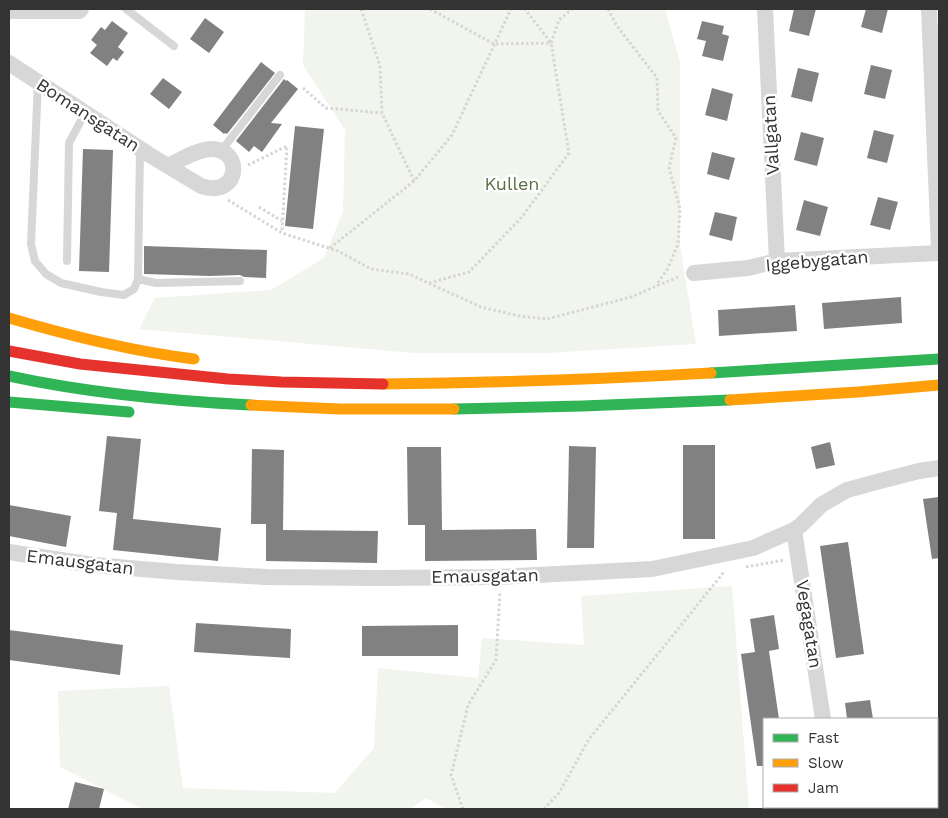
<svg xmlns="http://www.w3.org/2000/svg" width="948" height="818" font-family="'Work Sans',sans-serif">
	<rect width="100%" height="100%" fill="#fff"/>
	<!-- green -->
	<path fill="#f1f5ed" d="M305 9H665L680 62V246L696 344 547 353H414L139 329 155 298 271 290 324 258 343 212 345 130 303 65Z
		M732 586 749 809H446L426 798 410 809H142L60 767 58 691 169 686 183 788 335 793 374 748 378 668 478 678 482 638 584 645 581 596Z"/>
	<!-- building -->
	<path fill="#818181" d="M794 9H816L809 36 789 31Z
		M866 9H888L882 33 861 27Z
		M205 18 224 32 209 53 190 39Z
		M112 21 128 33 118 47 124 52 117 61 113 58 107 66 90 53 97 45 91 40 101 27 105 30Z
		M702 21 724 26 722 34 729 36 723 61 702 56 706 41 697 39Z
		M261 62 275 73 227 134 225 133 224 134 213 125Z
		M871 65 892 70 885 99 864 94Z
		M798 68 819 73 812 102 791 97Z
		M163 78 182 92 169 109 150 94Z
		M284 79 286 81 287 80 298 89 271 123 282 124 262 152 254 146 249 152 236 141Z
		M712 88 733 94 727 121 705 115Z
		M295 126 324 129 313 229 285 226Z
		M874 130 894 135 887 163 867 158Z
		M801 132 824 138 817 166 794 160Z
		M83 149 113 150 109 272 79 271Z
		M712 152 735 158 729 180 707 174Z
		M878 197 898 202 890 230 870 225Z
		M804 200 828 207 820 236 796 230Z
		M715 212 737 217 732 241 709 235Z
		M144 246 267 250 266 278 244 277 240 275 210 276 144 274Z
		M901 297 902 323 824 329 822 303Z
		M795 305 797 331 719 336 718 310Z
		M107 436 141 439 133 519 221 528 218 561 113 550 117 513 99 511Z
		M830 442 835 465 816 469 811 447Z
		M683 445H715V539H683Z
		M569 446 596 447 594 548H567Z
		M407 447H441L442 530 536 529 537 560 425 561V525H408Z
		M252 449 284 450 283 530 378 531 377 563 266 561V524H251Z
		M939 497V558L932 559 923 499Z
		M9 505 71 516 66 547 9 536Z
		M848 542 864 654 836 658 820 546Z
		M774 615 779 649 769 651 779 719H764V766H757L741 654 755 652 750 619Z
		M196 623 291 629 290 658 194 652Z
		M458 625V656H362V626Z
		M9 630 123 645 120 675 9 660Z
		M870 700 873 719H847L845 703Z
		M75 782 104 789 99 809H68Z"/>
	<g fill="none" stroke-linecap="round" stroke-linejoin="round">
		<!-- path -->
		<path stroke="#d6d6d6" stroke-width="3" stroke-dasharray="2.5 2.5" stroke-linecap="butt" d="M361 9 380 66 382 113 414 181
			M430 9 494 44 551 43 559 20 572 9
			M608 9 617 26 657 78 658 111 676 138 669 168 680 209 678 244 667 270 656 285
			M303 88 326 108 382 113
			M248 165 287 146 282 232
			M228 200 282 233 338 251 371 269 409 274 481 307 519 316 547 319 631 297 680 276
			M259 207 282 221
			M330 248 414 181 452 135 511 9
			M429 283 469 272 522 217 569 153 551 43 525 9
			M746 567 784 560
			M463 809 451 775 468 705 496 660 500 592
			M544 809 559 793 589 739 724 572"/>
		<!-- lane -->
		<path stroke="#d7d7d7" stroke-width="8" d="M126 9 174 46
			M38 82 31 244 35 261 46 274 61 283 101 292 124 295 134 289 138 279 140 149
			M221 151 280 75
			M67 261 69 143 85 113
			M138 279 156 283 240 281"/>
		<!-- street -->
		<path stroke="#d7d7d7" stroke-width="16" d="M765 9 777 261
			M929 9 939 250
			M9 11H79L81 9
			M9 63 148 154 201 186C243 200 244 141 204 150 191 153 180 160 168 166
			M694 273 748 268 777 261 939 253
			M794 530 823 719
			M9 552 94 565 177 572 266 577 377 578 499 577 652 569 753 548 794 530 801 525 821 505 847 490 884 480 919 471 939 468
			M838 807V809"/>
		<!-- fast -->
		<path stroke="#30b455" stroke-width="11" d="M711 373 939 359
			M9 376C88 393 170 401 251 405
			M9 402 129 412
			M454 409 583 406 730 400"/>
		<!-- slow -->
		<path stroke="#ff9f0a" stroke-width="11" d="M9 318C70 336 131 351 194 359
			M383 384C492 383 602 379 711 373
			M730 400 858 392 939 385
			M251 405 340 409H454"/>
		<!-- jam -->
		<path stroke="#e5322d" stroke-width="11" d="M9 351 80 364 228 379 281 382 383 384"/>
	</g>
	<g text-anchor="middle" stroke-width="5" stroke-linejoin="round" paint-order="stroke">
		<!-- street labels -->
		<g font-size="18" fill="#333" stroke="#fff">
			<text transform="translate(88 115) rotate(33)" y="6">Bomansgatan</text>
			<text transform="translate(771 135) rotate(-93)" y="6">Vallgatan</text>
			<text transform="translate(817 261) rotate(-5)" y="6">Iggebygatan</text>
			<text transform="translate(80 562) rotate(7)" y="6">Emausgatan</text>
			<text transform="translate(485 576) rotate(-1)" y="6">Emausgatan</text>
			<text transform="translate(809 624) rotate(81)" y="6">Vegagatan</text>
		</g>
		<!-- park labels -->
		<g font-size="18" fill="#56703f" stroke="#fff">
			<text x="512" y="190">Kullen</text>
		</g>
	</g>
	<!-- border -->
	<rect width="948" height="818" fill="none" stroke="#333333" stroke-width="20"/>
	<!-- legend -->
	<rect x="763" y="718" width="175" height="90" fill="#ffffff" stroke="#adadad"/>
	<rect x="773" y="734" width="25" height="8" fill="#30b455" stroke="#adadad"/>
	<text x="808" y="743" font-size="15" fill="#333333">Fast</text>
	<rect x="773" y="759" width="25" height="8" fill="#ff9f0a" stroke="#adadad"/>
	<text x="808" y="768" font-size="15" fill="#333333">Slow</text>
	<rect x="773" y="784" width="25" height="8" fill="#e5322d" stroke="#adadad"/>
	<text x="808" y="793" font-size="15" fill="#333333">Jam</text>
</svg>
